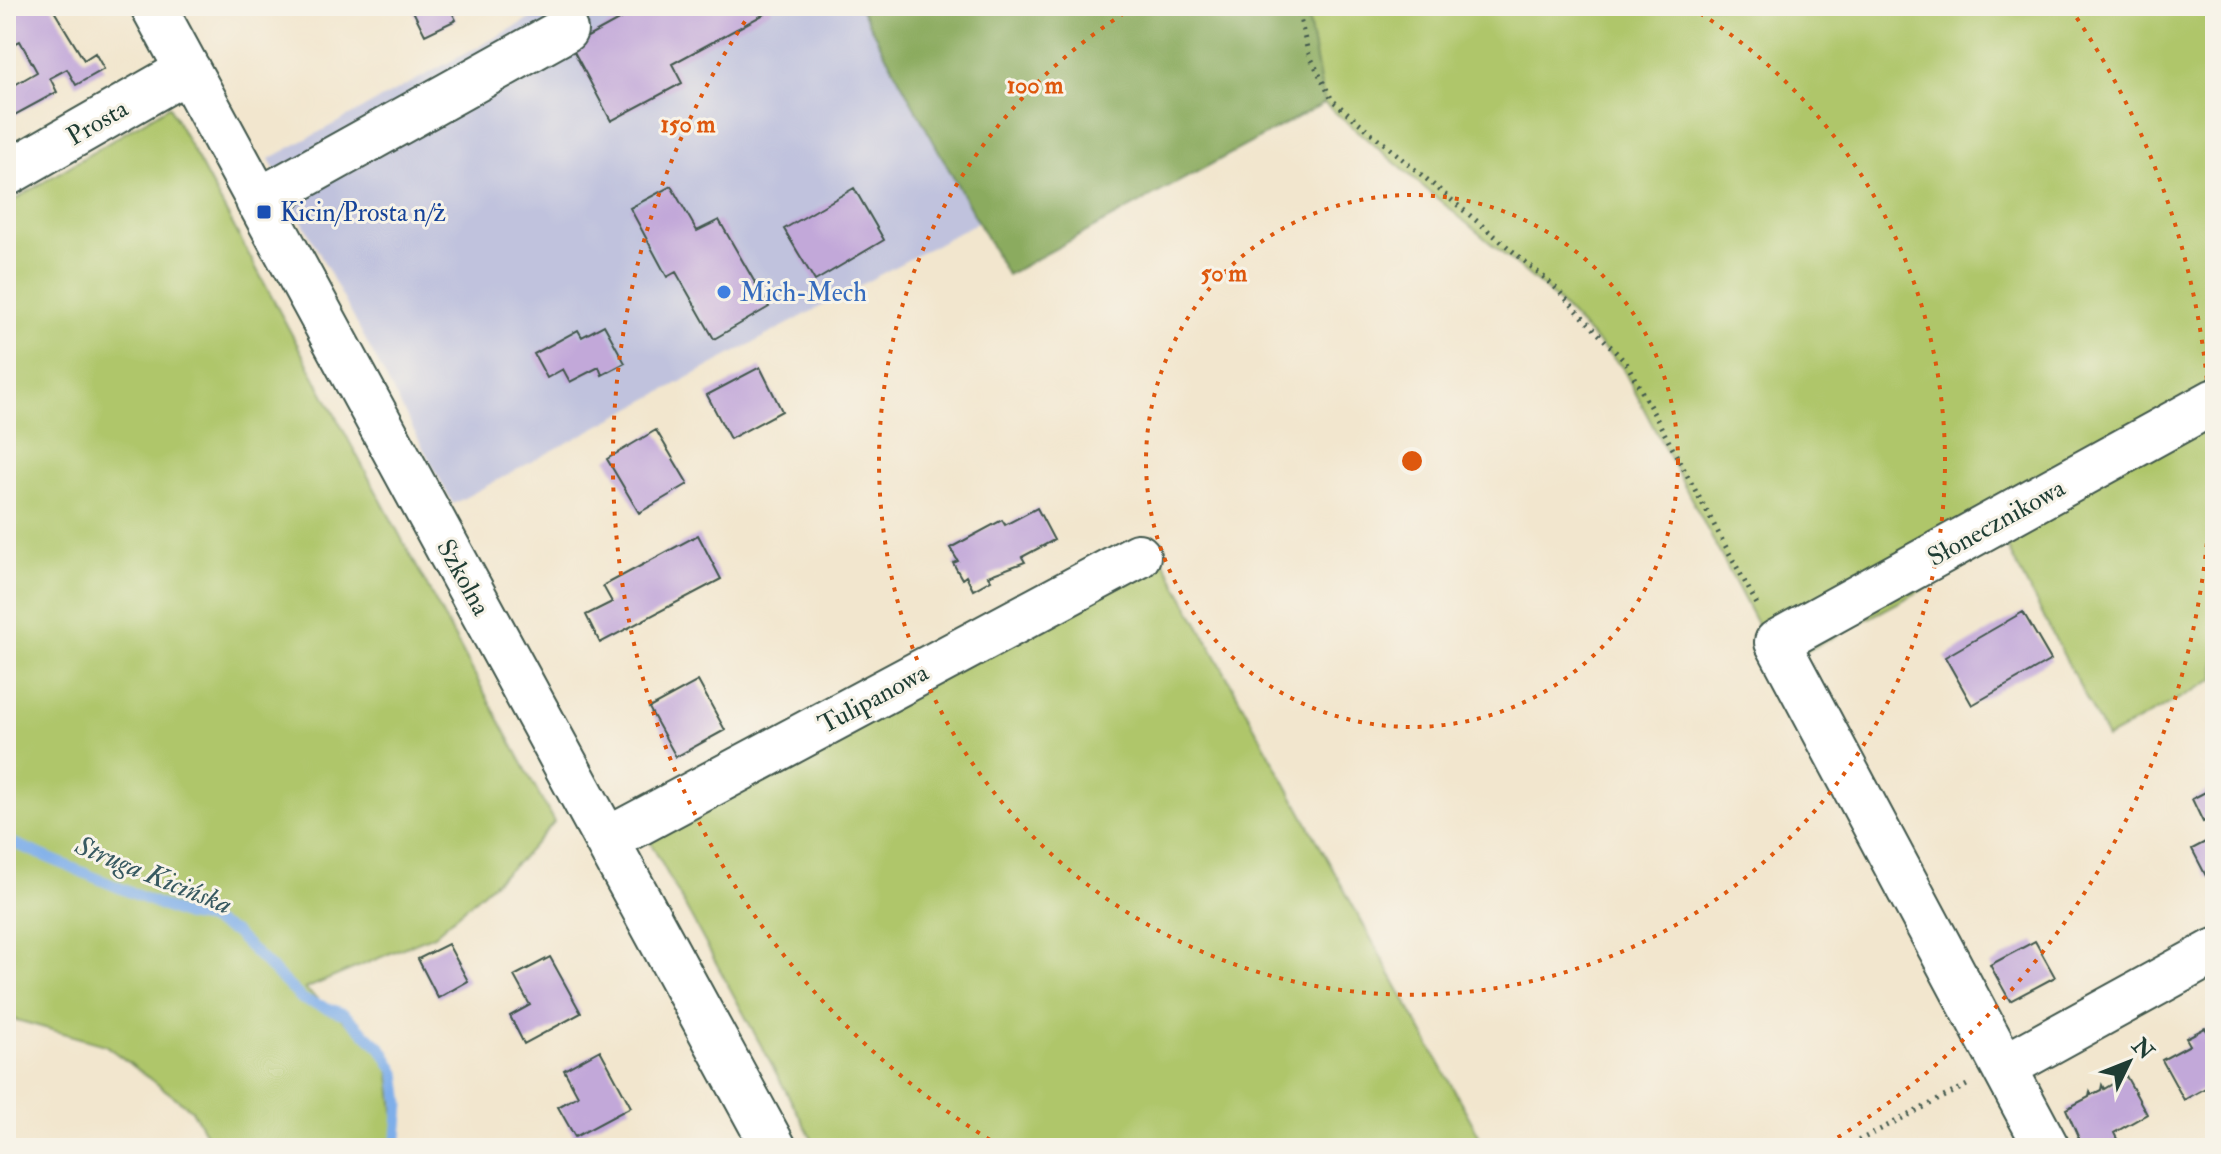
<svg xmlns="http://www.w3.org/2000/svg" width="2221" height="1154" font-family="'IM FELL Double Pica',serif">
	<rect width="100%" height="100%" fill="#f7f3e8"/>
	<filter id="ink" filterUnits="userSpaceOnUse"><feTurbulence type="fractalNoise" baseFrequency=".0125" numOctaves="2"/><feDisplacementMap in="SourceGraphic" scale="16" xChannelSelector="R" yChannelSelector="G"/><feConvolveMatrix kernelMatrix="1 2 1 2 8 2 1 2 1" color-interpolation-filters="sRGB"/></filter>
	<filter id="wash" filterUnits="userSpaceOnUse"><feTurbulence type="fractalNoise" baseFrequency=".006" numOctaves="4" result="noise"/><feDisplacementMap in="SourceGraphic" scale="32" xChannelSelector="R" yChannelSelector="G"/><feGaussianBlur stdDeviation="1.8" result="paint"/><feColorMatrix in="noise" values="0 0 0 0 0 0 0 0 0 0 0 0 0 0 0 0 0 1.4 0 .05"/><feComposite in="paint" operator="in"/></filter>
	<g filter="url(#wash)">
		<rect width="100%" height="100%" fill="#f2e6ce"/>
		<!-- industrial -->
		<path fill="#c0c2dd" d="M554 6H859L978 222 453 504 269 159Z"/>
		<!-- green -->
		<path fill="#afc66a" stroke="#67824f" stroke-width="2" d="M1306 6H2215V679L2107 738 2006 545 1779 666 1622 367 1545 289 1324 103Z
			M169 106 554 822 522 858 434 935 305 989 388 1056 398 1148H214L192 1110 105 1045 6 1017V205Z
			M1157 549 1486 1148H817L649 840Z"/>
		<!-- forest -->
		<path fill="#8bab5e" stroke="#557449" stroke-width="2" d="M859 6H1306L1324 103 1007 275Z"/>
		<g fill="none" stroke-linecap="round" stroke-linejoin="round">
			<!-- stream -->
			<path stroke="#7eaee9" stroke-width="11" d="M6 840 184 915 206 919 234 932 302 999 344 1014 382 1049 396 1073 400 1104 396 1148"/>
		</g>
		<g id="blocks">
			<!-- building -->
			<path fill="#c2a8d9" d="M6 6H51L84 60 95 53 104 69 76 85 67 69 50 78 57 92 11 117 6 109V90L37 72 20 41 10 46 6 39Z
				M422 6H449L456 20 425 35 413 11Z
				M644 6H770L772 10 672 64 682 83 611 121 571 46Z
				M671 186 697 231 719 220 769 307 714 339 676 272 667 277 630 208Z
				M854 188 884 240 815 281 784 229Z
				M604 325 625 363 602 375 599 367 570 382 563 369 547 378 534 354 578 330 582 337Z
				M760 367 782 411 730 439 707 395Z
				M656 430 688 484 639 513 607 459Z
				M1037 508 1054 540 1022 557 1025 562 988 576 991 580 973 590 966 576 962 579 953 563 958 561 950 548 1002 520 1005 525Z
				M698 535 721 579 600 643 586 615 612 602 603 586Z
				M2023 612 2051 660 1972 705 1945 657Z
				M698 681 725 730 676 757 649 708Z
				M2215 787V815L2203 822 2192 799Z
				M2215 837V874L2207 878 2192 849Z
				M2035 941 2055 977 2010 1001 1990 965Z
				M448 944 468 981 438 998 418 959Z
				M550 957 581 1013 524 1044 510 1016 530 1005 514 976Z
				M2205 1028 2209 1034 2215 1031V1083L2184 1100 2162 1060 2190 1045 2186 1038Z
				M600 1050 631 1107 575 1137 558 1107 578 1096 564 1070Z
				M2126 1076 2147 1114 2114 1133 2121 1147 2119 1148H2083L2066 1109 2089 1097 2090 1092 2091 1095 2101 1090 2102 1085 2104 1089Z"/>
		</g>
	</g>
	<g filter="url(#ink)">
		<use href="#blocks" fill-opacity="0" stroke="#3f564b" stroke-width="2"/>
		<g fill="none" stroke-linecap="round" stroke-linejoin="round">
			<defs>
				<path id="minor" d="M153 6 774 1148
					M6 174 188 70
					M258 201 565 30
					M607 840 1138 556
					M2004 1067 2215 951
					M2047 1148 1777 642 2215 401"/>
			</defs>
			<!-- minor casing -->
			<use href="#minor" stroke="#3f564b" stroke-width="48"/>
			<!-- path -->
			<path stroke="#3f564b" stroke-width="5" stroke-dasharray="2 6" stroke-linecap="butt" d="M1297 6 1308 52 1332 100 1552 284 1627 364 1759 608
				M1844 1148 1971 1083"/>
			<!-- minor -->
			<use href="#minor" stroke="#fff" stroke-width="44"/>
		</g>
	</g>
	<!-- distance rings -->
	<g fill="none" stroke="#de580e" stroke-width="4" stroke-dasharray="4 8">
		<circle cx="1412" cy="461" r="266"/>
		<path d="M1690 7A533 533 0 1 1 1134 7"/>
		<path d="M1000 1146A799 799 0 0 1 754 8M2070 8A799 799 0 0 1 1824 1146"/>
	</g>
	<!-- markers -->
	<rect fill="#1a4fb4" stroke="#f7f3e8" stroke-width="3" x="256" y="204" width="16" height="16" rx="4"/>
	<circle fill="#3f7fe0" stroke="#f7f3e8" stroke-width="3" cx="724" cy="292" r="8"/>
	<g text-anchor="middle" stroke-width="6" stroke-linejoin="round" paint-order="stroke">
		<!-- street labels -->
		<g font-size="26" fill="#1f3d34" stroke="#f7f3e8">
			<text transform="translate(97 122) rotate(-30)" y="9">Prosta</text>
			<text transform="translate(1996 522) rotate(-29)" y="9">Słonecznikowa</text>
			<text transform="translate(464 577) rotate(61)" y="9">Szkolna</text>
			<text transform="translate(873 698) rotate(-28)" y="9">Tulipanowa</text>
		</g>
		<!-- transit labels -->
		<g font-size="26" fill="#164399" stroke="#f7f3e8" text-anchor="start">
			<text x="280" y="221">Kicin/Prosta n/ż</text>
		</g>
		<!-- shop labels -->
		<g font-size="26" fill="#366cbe" stroke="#f7f3e8" text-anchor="start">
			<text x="740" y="301">Mich-Mech</text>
		</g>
		<!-- water labels -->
		<g font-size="28" font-style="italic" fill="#375961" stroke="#f7f3e8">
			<text transform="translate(154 874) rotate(22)" y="10">Struga Kicińska</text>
		</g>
	</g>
	<circle cx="1412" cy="461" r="12" fill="#de580e" stroke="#f7f3e8" stroke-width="4"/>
	<g font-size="24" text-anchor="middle" font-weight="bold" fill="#de580e" stroke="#f7f3e8" stroke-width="6" stroke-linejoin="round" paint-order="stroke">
		<text x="1035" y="93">100 m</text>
		<text x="688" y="132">150 m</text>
		<text x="1224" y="281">50 m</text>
	</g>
	<!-- margin -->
	<rect width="2221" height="1154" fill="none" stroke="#f7f3e8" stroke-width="32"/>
	<!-- north arrow -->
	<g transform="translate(2129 1062) rotate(47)" stroke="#f7f3e8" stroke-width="6" paint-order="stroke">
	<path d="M0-6L14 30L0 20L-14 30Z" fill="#1f3d34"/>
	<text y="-12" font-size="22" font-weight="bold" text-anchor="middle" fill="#1f3d34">N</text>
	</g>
</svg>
